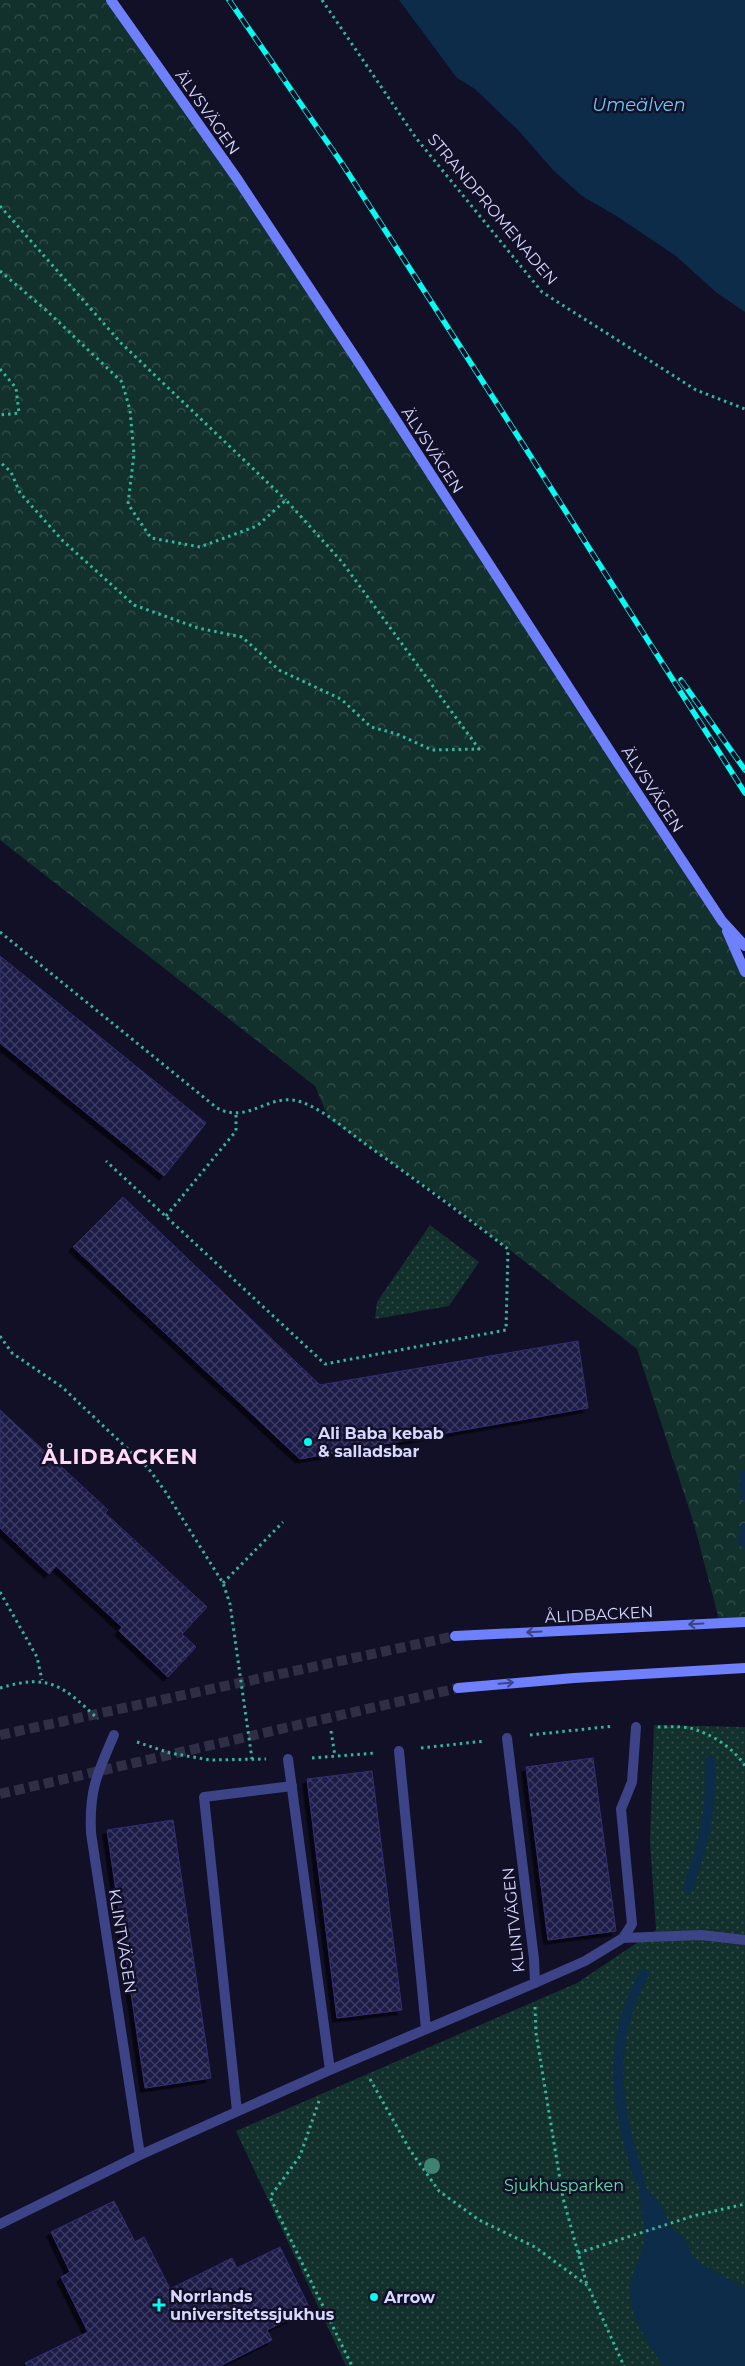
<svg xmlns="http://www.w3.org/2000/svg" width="745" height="2366" font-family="Montserrat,sans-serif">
	<defs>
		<pattern id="forest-crowns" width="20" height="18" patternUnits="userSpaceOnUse" patternTransform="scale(1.25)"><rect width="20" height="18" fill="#13312c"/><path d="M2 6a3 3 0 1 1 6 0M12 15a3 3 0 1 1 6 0" fill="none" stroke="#354e4c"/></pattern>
		<pattern id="park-dots" width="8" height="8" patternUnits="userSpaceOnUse" patternTransform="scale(1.25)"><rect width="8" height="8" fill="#13312c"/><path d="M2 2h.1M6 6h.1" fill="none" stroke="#354e4c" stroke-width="1.8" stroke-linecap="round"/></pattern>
		<pattern id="building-cross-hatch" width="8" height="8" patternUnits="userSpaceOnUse" patternTransform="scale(1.25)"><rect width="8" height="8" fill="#1f1c48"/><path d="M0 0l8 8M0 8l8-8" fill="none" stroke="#3f3c63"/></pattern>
		<filter id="shadow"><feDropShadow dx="-4.5" dy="4.5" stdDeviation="0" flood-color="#0009"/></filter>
	</defs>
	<rect width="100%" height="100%" fill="#111027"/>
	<!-- forest -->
	<path fill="url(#forest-crowns)" d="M0 0H111L238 180 722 921 745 972V1622L720 1623 694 1524 637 1349 443 1198 329 1119 315 1086 0 840Z"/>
	<!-- park -->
	<path fill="url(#park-dots)" d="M430 1225 479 1262 449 1306 375 1319 377 1302Z
		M654 1725 745 1727V2366H346L236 2131 577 1983 656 1930 650 1842Z"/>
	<!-- water -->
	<path fill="#0d2c49" d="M399 0H745V312L717 293 676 256 618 217 582 196 553 170 519 131 475 89 457 78Z
		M640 2181 660 2203 671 2227 686 2241 693 2256 701 2264 745 2288V2366H663C648 2343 625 2311 631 2282 634 2266 644 2254 644 2238 645 2219 638 2201 640 2181Z"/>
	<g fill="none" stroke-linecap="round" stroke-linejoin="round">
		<!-- stream -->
		<path stroke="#0d2c49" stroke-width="10" d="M745 1475V1496
			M743 1542 745 1528
			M688 1889C704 1841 712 1812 710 1761
			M640 2181C616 2108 605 2044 644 1974"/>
	</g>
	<!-- building -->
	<path fill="url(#building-cross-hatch)" stroke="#322e74" filter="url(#shadow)" d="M0 956 206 1123 164 1176 0 1043Z
		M123 1197 320 1385 578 1341 588 1408 300 1459 73 1247Z
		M0 1410 108 1510 105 1513 207 1607 182 1634 196 1647 168 1677 119 1631 122 1627 56 1566 49 1574 0 1528Z
		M593 1758 616 1931 548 1940 526 1767Z
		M372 1771 402 2010 337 2018 307 1779Z
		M173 1820 211 2078 145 2088 107 1830Z
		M114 2201 135 2242 144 2237 170 2289 232 2258 237 2268 280 2247 310 2309 267 2330 272 2340 220 2366H27L25 2363 88 2332 61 2277 70 2272 51 2232Z"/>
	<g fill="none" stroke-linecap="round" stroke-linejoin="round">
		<!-- secondary-tunnel -->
		<path stroke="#2f2e47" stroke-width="10" stroke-dasharray="10 5" stroke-linecap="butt" d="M0 1735 455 1636
			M0 1794 458 1688"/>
		<!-- path -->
		<path stroke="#31b89d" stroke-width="3" stroke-dasharray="2.5 4" stroke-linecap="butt" d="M322 0 416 138 542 292 696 390 745 409
			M0 206 121 343 286 500
			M0 271 47 311 122 382 130 410 134 454 128 504 151 538 200 547 257 526 286 500 342 562 479 749 432 750 397 734 371 727 341 699 279 670 242 637 198 628 134 605 63 541 20 493 11 472 0 462
			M0 369 16 388 19 413 0 415
			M0 932 217 1108C249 1125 270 1091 301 1102 324 1110 345 1129 364 1143 413 1178 461 1213 508 1249L506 1330 325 1364 106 1161
			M166 1216 236 1131V1114
			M0 1336 12 1353 62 1387 148 1468 165 1491 223 1583 230 1604 252 1759
			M223 1583 283 1522
			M0 1592 37 1657 42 1680
			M0 1688C50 1673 63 1686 98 1719
			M658 1727C668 1727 680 1726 690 1728 710 1733 734 1748 745 1766
			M331 1731 335 1756
			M530 1735 614 1726
			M137 1742 170 1753 210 1760 266 1759
			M421 1748 485 1741
			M312 1758 375 1753
			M535 2007 536 2033 563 2198 587 2285
			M370 2079 410 2150 439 2191 479 2220 535 2247 588 2286 624 2366
			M319 2101 300 2156 270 2197 352 2366
			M578 2253 693 2216 745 2204"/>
		<!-- service -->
		<path stroke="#3c4386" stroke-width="10" d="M623 1938 701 1935 745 1940
			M535 1983 585 1961 623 1938 632 1924 621 1809 632 1782 636 1727
			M237 2111 204 1797 292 1786"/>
		<!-- minor -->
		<path stroke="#3c4386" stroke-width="10" d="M114 1735C97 1774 89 1790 91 1833L140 2155
			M399 1751 426 2029
			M288 1759 330 2070
			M0 2224 140 2155 330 2070 535 1983 534 1959 507 1738"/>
		<!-- secondary -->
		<path stroke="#6f80fd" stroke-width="10" d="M111 0 238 180 359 363 617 762 722 921 745 946
			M727 931 745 972
			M455 1636 745 1622
			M458 1688 574 1678 745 1668"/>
		<defs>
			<path id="rail" d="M229 0 343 165 512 427 745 793
				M681 680 745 770"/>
		</defs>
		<!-- rail casing -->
		<use href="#rail" stroke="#05fcf2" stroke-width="5.5"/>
		<!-- rail -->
		<use href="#rail" stroke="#111027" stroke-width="4" stroke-dasharray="11" stroke-linecap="butt"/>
	</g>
	<!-- trees -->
	<circle fill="#3e8271" cx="432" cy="2166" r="8"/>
	<!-- one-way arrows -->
	<defs><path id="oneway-shaft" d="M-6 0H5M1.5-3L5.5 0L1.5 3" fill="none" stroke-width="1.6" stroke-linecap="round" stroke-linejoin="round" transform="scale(1.25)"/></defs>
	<g stroke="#3b4287">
		<use href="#oneway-shaft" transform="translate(696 1624) rotate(177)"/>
		<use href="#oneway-shaft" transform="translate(534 1632) rotate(177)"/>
		<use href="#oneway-shaft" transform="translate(506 1683) rotate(-5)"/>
	</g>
	<!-- markers -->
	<g fill="#05fcf2" stroke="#111027" stroke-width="2">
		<circle cx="308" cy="1442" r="5"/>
		<circle cx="374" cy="2297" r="5"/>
		<path d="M156.5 2297.5h5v5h5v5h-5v5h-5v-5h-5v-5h5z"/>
	</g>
	<g text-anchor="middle" stroke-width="5" stroke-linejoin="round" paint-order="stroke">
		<!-- street labels -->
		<g font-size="16" fill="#d7d8ff" stroke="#111027">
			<text transform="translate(208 112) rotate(55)" y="6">ÄLVSVÄGEN</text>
			<text transform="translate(493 209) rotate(50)" y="6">STRANDPROMENADEN</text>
			<text transform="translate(433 450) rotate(57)" y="6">ÄLVSVÄGEN</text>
			<text transform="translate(653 789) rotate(57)" y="6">ÄLVSVÄGEN</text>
			<text transform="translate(599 1614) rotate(-3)" y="6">ÅLIDBACKEN</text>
			<text transform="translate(513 1920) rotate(-96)" y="6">KLINTVÄGEN</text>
			<text transform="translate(123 1941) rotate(81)" y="6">KLINTVÄGEN</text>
		</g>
		<!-- poi labels -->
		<g font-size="16" font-weight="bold" fill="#d7d8ff" stroke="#111027" text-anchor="start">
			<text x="318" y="1439">Ali Baba kebab<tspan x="318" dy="18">&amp; salladsbar</tspan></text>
			<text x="170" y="2302">Norrlands<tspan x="170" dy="18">universitetssjukhus</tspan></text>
			<text x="384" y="2303">Arrow</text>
		</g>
		<!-- park labels -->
		<g font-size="16" fill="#62dfae" stroke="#111027">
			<text x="564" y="2191">Sjukhusparken</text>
		</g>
		<!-- water labels -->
		<g font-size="18" font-style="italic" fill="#66cdfd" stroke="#111027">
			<text x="639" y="111">Umeälven</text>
		</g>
		<!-- district labels -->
		<g font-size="21" font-weight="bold" letter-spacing="1" fill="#ffd9f6" stroke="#111027">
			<text x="120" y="1464">ÅLIDBACKEN</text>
		</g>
	</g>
</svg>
